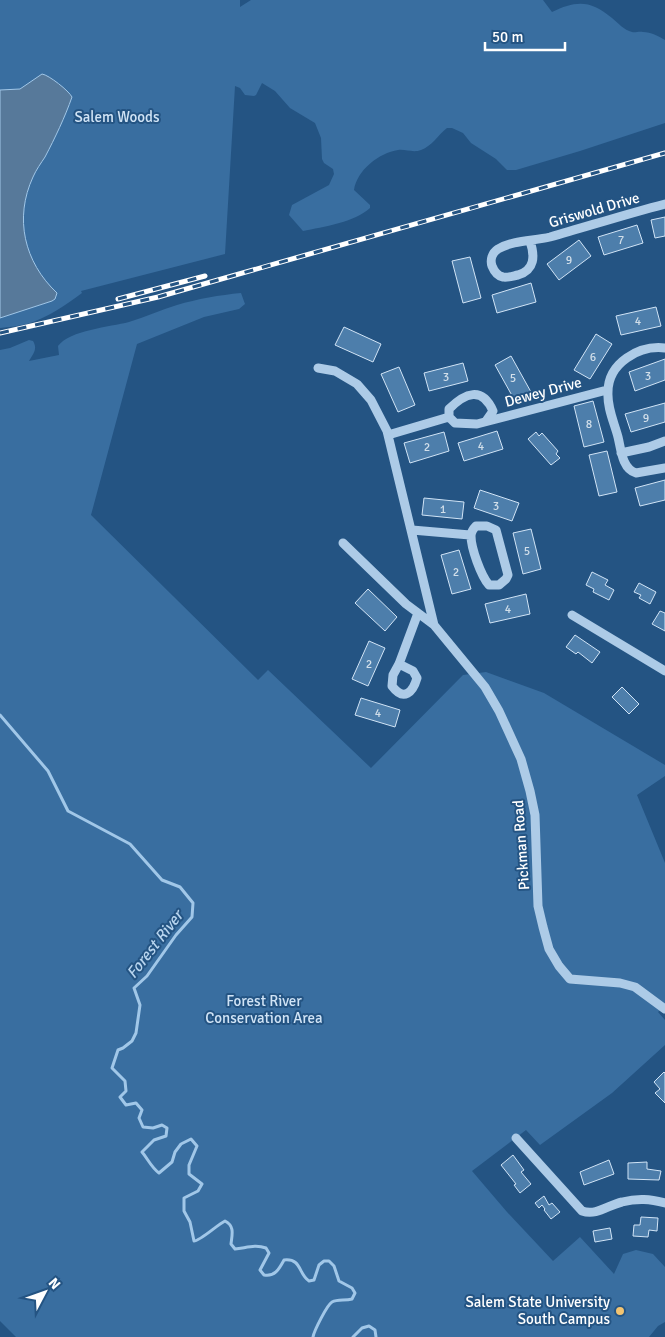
<svg xmlns="http://www.w3.org/2000/svg" width="665" height="1337" font-family="Signika,sans-serif">
	<rect width="100%" height="100%" fill="#245483"/>
	<!-- green -->
	<path fill="#396ea0" d="M0 0H240V7L251 0H543L552 12C576 0 591 0 612 18 618 23 624 30 632 32 635 33 639 31 643 32 651 32 658 36 665 40V123L580 151 516 170H507L496 159 471 143 463 133 452 128H447C438 135 432 146 421 150 413 153 406 149 398 150 379 153 357 170 354 190L370 205V208C355 222 323 227 303 231L289 215 292 205 329 185 334 174 333 169 324 163 322 159 321 138 315 123 290 108 275 91 262 83 256 95 254 96 245 95 240 88 235 86 225 254 81 291 82 293C66 305 47 318 27 324 19 326 9 327 0 328V318L52 301 0 309Z
		M241 293 245 304 239 309 204 317 137 344 91 515 258 680 268 670 371 768 463 675 486 672 544 693 665 765V776L637 795 665 863V1006L658 1012 665 1020V1045L612 1093 540 1145 526 1130 472 1171 507 1212 553 1261 580 1237 614 1274 623 1254 636 1250 653 1254 665 1267V1322L658 1326 649 1337H16L0 1321V350L10 348 29 340 33 341C38 349 33 354 29 361L59 355 58 346C70 330 110 327 129 322 145 317 161 310 177 305 197 299 220 295 241 293Z"/>
	<!-- water -->
	<path fill="#57799a" stroke="#a1c7e8" d="M42 74C49 75 69 91 72 97 65 117 55 138 45 157 41 163 36 170 33 177 14 218 24 262 57 293L55 299 52 301 0 318V90L20 89Z"/>
	<g fill="none" stroke-linecap="round" stroke-linejoin="round">
		<!-- stream -->
		<path stroke="#a1c7e8" stroke-width="3" d="M0 715 48 771 68 811 130 844 162 880 180 887 193 903 192 917 176 935 147 976 134 988 140 1005 136 1033 132 1041 123 1048 118 1050 112 1068 125 1081 126 1091 120 1097 126 1105 136 1103 142 1110 139 1118 143 1127 153 1128 162 1125 167 1128 166 1136 154 1140 142 1152C148 1159 151 1167 159 1173L172 1162 175 1152 181 1144 191 1139 197 1146 189 1165V1174L202 1184 198 1191 184 1198V1211L190 1222 194 1241C200 1241 217 1225 225 1221 235 1226 232 1235 231 1244L235 1249C246 1248 255 1244 266 1248L269 1253 260 1270 264 1275C275 1277 279 1269 284 1260 302 1258 298 1274 309 1281L314 1280 319 1265 324 1261H329L334 1266 339 1281 352 1288 355 1293 352 1299C345 1301 338 1299 332 1302 327 1305 314 1331 313 1337
			M353 1337 362 1328 369 1326 375 1330 376 1337"/>
	</g>
	<!-- building -->
	<path fill="#4d7eab" stroke="#d1e4f6" d="M665 217V236L655 238 651 220Z
		M637 225 643 243 604 255 598 237Z
		M579 240 591 256 559 280 547 264Z
		M470 257 481 298 463 303 452 261Z
		M531 283 536 302 497 313 492 295Z
		M656 307 661 326 621 335 616 316Z
		M344 327 381 344 373 362 335 345Z
		M596 334 612 344 590 379 574 370Z
		M511 356 531 392 515 401 495 365Z
		M665 359V380L635 391 629 372Z
		M463 363 468 381 429 391 424 373Z
		M399 367 415 405 398 412 381 374Z
		M593 401 604 442 584 447 574 406Z
		M665 403V422L631 432 625 414Z
		M497 431 503 449 464 461 458 443Z
		M444 432 449 451 410 463 404 443Z
		M536 432 539 436 542 433 558 451 556 454 560 458 551 465 528 439Z
		M607 451 617 492 599 496 589 455Z
		M665 480V500L640 506 635 488Z
		M480 490 519 503 512 521 474 508Z
		M424 498 464 502 462 519 422 515Z
		M531 529 541 569 523 574 513 533Z
		M459 550 471 589 452 594 441 555Z
		M592 572 608 580 605 585 614 590 609 600 593 592 594 589 586 585Z
		M639 583 656 592 650 604 639 598 641 595 634 592Z
		M368 589 397 617 385 631 355 603Z
		M526 594 530 614 490 623 485 604Z
		M660 611 665 613V631L652 624Z
		M575 635 600 652 592 663 578 652 576 654 566 647Z
		M369 641 385 648 368 686 352 679Z
		M622 687 639 704 629 714 612 697Z
		M361 698 400 710 395 727 355 715Z
		M664 1072 665 1073V1103L655 1093 660 1089 654 1082Z
		M513 1155 524 1170 521 1172 531 1184 520 1193 514 1185 516 1184 501 1165Z
		M609 1160 614 1174 584 1185 580 1172Z
		M647 1162V1169L661 1171 659 1180 628 1179V1163Z
		M544 1196 549 1205 552 1203 560 1212 551 1219 544 1210 545 1209 542 1205 539 1208 535 1203Z
		M641 1217 658 1218 657 1231 649 1230 648 1237 633 1236 634 1225H640Z
		M610 1228 612 1239 595 1242 593 1231Z"/>
	<g fill="none" stroke-linecap="round" stroke-linejoin="round">
		<!-- minor -->
		<path stroke="#adcbe7" stroke-width="9" d="M530 241C535 256 535 270 518 275 513 276 507 278 503 277 498 276 494 271 492 266 490 260 492 253 498 249 513 240 534 241 550 237 589 226 626 214 665 204
			M665 348C639 345 608 363 608 392 607 408 614 422 618 437 621 449 622 469 636 473L665 468
			M318 368 335 371 357 384 371 400 387 431 434 625
			M449 417V409C465 393 482 386 493 411L486 421
			M388 435 449 417 455 423 477 424 607 390
			M621 453 649 447 665 441
			M476 526H487L496 530 508 575 506 579 499 585H489C481 576 471 548 471 536 471 532 473 529 476 526Z
			M412 530 470 535
			M343 543 406 604 434 625 485 687 499 711 521 759 530 791 535 815 538 906 543 927 549 949 559 966 570 979 620 983 635 987 665 1009
			M572 615 665 671
			M399 664 413 671 417 678C413 692 404 702 392 686L393 675 399 664 418 613
			M516 1138 582 1211C597 1216 608 1205 622 1202 638 1198 650 1199 665 1203"/>
		<defs>
			<path id="rail" d="M118 299 205 276
				M0 333 158 297 665 153"/>
		</defs>
		<!-- rail casing -->
		<use href="#rail" stroke="#fff" stroke-width="5"/>
		<!-- rail -->
		<use href="#rail" stroke="#245483" stroke-width="3" stroke-dasharray="9" stroke-linecap="butt"/>
	</g>
	<!-- markers -->
	<circle fill="#f2c471" stroke="#245483" stroke-width="2" cx="620" cy="1311" r="5"/>
	<g text-anchor="middle" stroke-width="4" stroke-linejoin="round" paint-order="stroke">
		<!-- number labels -->
		<g font-size="12" fill="#d2dfea">
			<text x="621" y="244">7</text>
			<text x="569" y="264">9</text>
			<text x="638" y="325">4</text>
			<text x="593" y="361">6</text>
			<text x="648" y="380">3</text>
			<text x="446" y="381">3</text>
			<text x="513" y="382">5</text>
			<text x="646" y="422">9</text>
			<text x="589" y="428">8</text>
			<text x="481" y="450">4</text>
			<text x="427" y="451">2</text>
			<text x="496" y="510">3</text>
			<text x="443" y="513">1</text>
			<text x="527" y="555">5</text>
			<text x="456" y="576">2</text>
			<text x="508" y="613">4</text>
			<text x="369" y="668">2</text>
			<text x="378" y="717">4</text>
		</g>
		<!-- park labels -->
		<g font-size="15" fill="#d1e4f6" stroke="#245483">
			<text x="117" y="122">Salem Woods</text>
			<text x="264" y="1006">Forest River<tspan x="264" dy="17">Conservation Area</tspan></text>
		</g>
		<!-- street labels -->
		<g font-size="15" fill="#fff" stroke="#245483">
			<text transform="translate(594 210) rotate(-16)" y="5">Griswold Drive</text>
			<text transform="translate(543 392) rotate(-15)" y="5">Dewey Drive</text>
			<text transform="translate(521 845) rotate(-94)" y="5">Pickman Road</text>
		</g>
		<!-- poi labels -->
		<g font-size="15" fill="#fff" stroke="#245483" text-anchor="end">
			<text x="610" y="1307">Salem State University<tspan x="610" dy="17">South Campus</tspan></text>
		</g>
		<!-- water labels -->
		<g font-size="16" font-style="italic" fill="#b8d5ef" stroke="#245483">
			<text transform="translate(154 944) rotate(-52)" y="6">Forest River</text>
		</g>
	</g>
	<!-- north arrow -->
	<g transform="translate(45 1292) rotate(49)" stroke="#245483" stroke-width="4" paint-order="stroke">
	<path d="M0-4L9 19L0 12L-9 19Z" fill="#ffffff"/>
	<text y="-8" font-size="14" font-weight="bold" text-anchor="middle" fill="#ffffff">N</text>
	</g>
	<!-- scale -->
	<path d="M485 42v8h80v-8" fill="none" stroke="#ffffff" stroke-width="2.5"/>
	<text x="492" y="42" font-size="15" fill="#ffffff" stroke="#245483" stroke-width="4" paint-order="stroke">50 m</text>
</svg>
